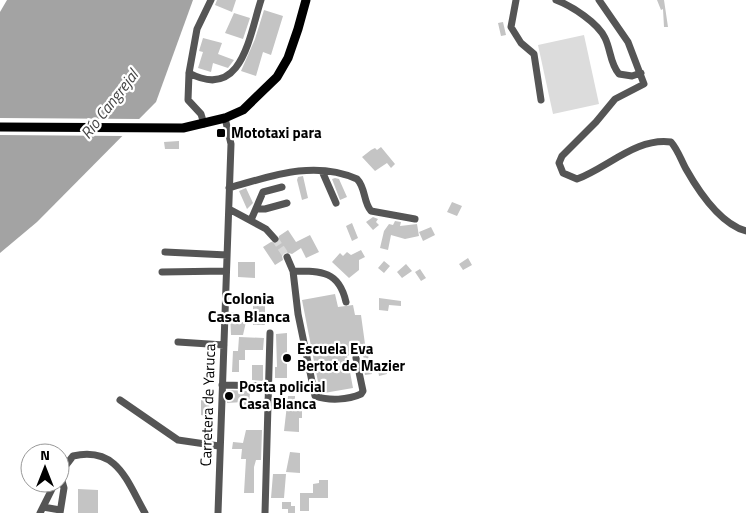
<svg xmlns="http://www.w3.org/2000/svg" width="746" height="513" font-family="'Titillium Web',sans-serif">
	<rect width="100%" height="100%" fill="#fff"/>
	<!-- green -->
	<path fill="#dcdcdc" d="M584 35 599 104 553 114 538 45Z"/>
	<!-- water -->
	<path fill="#a3a3a3" d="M7 0H193L156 102 37 222 0 253V12Z"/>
	<!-- pier -->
	<path fill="#fff" d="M0 118 141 119 124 136 0 135Z"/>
	<!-- building -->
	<path fill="#c4c4c4" d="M217 0H236L232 12 215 5Z
		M657 0H664L668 27H664L663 9 661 10Z
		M264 10 283 16 271 55 263 52 256 76 241 71 255 39Z
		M234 13 250 18 243 39 225 33Z
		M503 22 506 35 501 36 498 23Z
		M203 38 222 43 218 54 234 60 228 68 213 63 211 72 198 68 203 52 199 51Z
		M179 141V149H165L164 142Z
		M381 147 395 164 391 168 387 163 375 171 362 157 371 150 375 148 377 150Z
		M303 176 308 198 302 200 297 180 298 177Z
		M335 178 339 179 347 197 340 200 332 179Z
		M246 188 253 203 247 209 239 191Z
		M452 202 462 206 457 216 447 212Z
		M373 217 378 219 376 222 379 225 373 230 366 222Z
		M395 221 401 222 400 226 417 224 419 236 405 239 391 235 388 250 380 248 384 231 389 224 393 225Z
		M352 223 358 238 352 241 346 226Z
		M431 227 435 235 423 241 419 232Z
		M288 230 296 242 310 235 319 252 306 258 301 248 292 254 285 252 282 256 283 260 275 265 263 247 271 242 278 243 279 236Z
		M361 250 365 257 359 260V270L349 278 332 262 340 253 343 256 347 252 351 255Z
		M468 258 472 265 463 270 459 264Z
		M384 261 390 266 384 273 378 268Z
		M238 262H255V278L238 277Z
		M406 264 412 271 402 278 397 272Z
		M420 269 426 278 421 281 415 272Z
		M335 294 338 307 353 305 355 315H361L365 344H371L373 354 368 355 372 374 365 375 363 364 366 363 362 354 354 353 347 356 353 388 324 393 320 392 302 300Z
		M253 295H265V325H253V303H233V297Z
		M379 298 401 301V306L389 305 388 311 379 310Z
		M230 312H235V320L237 322H246L243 335H231Z
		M287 333V378H275V367H277L276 334Z
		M239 337 264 338 263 350H245V360H239V372H232L233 351H238Z
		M252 365H263V381L252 380Z
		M387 368V374L379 376 378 369Z
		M228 390 250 391 249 406H243V402L227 403Z
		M288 396H295V407H302V418H299V432L284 431Z
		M201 397H209L210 417 201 415Z
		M246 430H262L261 460H256L254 467V493H244L246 459H241L242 449H232L233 442 243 443Z
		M290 452 300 453V473L286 472Z
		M273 474H286L284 498H271Z
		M319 480H328V498H309V511H300V493H313V484L319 483Z
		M78 489 98 490V513H78Z
		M282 502H291V506H295V513H288V509H282Z"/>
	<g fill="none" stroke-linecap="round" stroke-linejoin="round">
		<!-- minor-tunnel -->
		<path stroke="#d9d9d9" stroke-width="7" stroke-dasharray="7 3.5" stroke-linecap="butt" d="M275 239 287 257"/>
		<!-- minor -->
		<path stroke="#555" stroke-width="7" d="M516 0 511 27 521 43 534 54 541 100
			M556 0C572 6 598 23 605 38 611 50 610 64 619 74L632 76 641 73
			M599 0 628 42 644 84 615 99 596 122 562 156 559 163 563 173 577 179C607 168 637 137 671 142 678 150 681 160 686 169 699 192 721 224 746 231
			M189 73C242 101 249 37 261 0
			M204 124 201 114 188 100 189 73 197 29 211 0
			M322 171 336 203
			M229 188C271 176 314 160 357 179 366 188 363 202 371 211L415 219
			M229 209 266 229 275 239
			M257 209H265L287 203
			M251 220 263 192 282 187
			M165 252 227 255
			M287 257 293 271 298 314 315 396C329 401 348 400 361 394L363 391 356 358
			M293 271C322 271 339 271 346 302
			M162 272 226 271
			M178 342 224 345
			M222 385 268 386
			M120 400 178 440 219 446
			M60 473 73 456C118 446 127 482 145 513
			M43 507 60 510
			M40 513 55 483
			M60 513 64 488 60 474
			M218 513 231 144 225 118
			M265 513 270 333"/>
		<!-- major -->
		<path stroke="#000" stroke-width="9" d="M0 127 183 128 225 118 243 110 277 77 288 58 298 29 306 0"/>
	</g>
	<!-- markers -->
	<g fill="#000" stroke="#fff" stroke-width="2">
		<rect x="216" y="128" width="10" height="10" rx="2.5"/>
		<circle cx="287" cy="358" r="5"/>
		<circle cx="229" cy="396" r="5"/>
	</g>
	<g text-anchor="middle" stroke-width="4.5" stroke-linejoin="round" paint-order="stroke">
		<!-- poi labels -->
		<g font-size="15" font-weight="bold" fill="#000" stroke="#fff" text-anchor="start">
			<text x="231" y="138">Mototaxi para</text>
			<text x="297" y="354">Escuela Eva<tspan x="297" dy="17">Bertot de Mazier</tspan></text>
			<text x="239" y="392">Posta policial<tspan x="239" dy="17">Casa Blanca</tspan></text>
		</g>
		<!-- street labels -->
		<g font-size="15" fill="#000" stroke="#fff">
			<text transform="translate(208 405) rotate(-88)" y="5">Carretera de Yaruca</text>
		</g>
		<!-- water labels -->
		<g font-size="16" font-style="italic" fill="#444" stroke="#fff">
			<text transform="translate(109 104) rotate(-52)" y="6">Río Cangrejal</text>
		</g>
		<!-- neighbourhood labels -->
		<g font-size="16" font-weight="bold" fill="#000" stroke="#fff">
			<text x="249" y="304">Colonia<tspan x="249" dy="18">Casa Blanca</tspan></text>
		</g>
	</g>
	<!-- north arrow -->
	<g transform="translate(45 468)"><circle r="24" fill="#ffffff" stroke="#999999"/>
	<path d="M0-4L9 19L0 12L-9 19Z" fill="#000000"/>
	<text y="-8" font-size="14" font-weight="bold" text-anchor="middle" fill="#000000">N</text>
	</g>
</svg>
